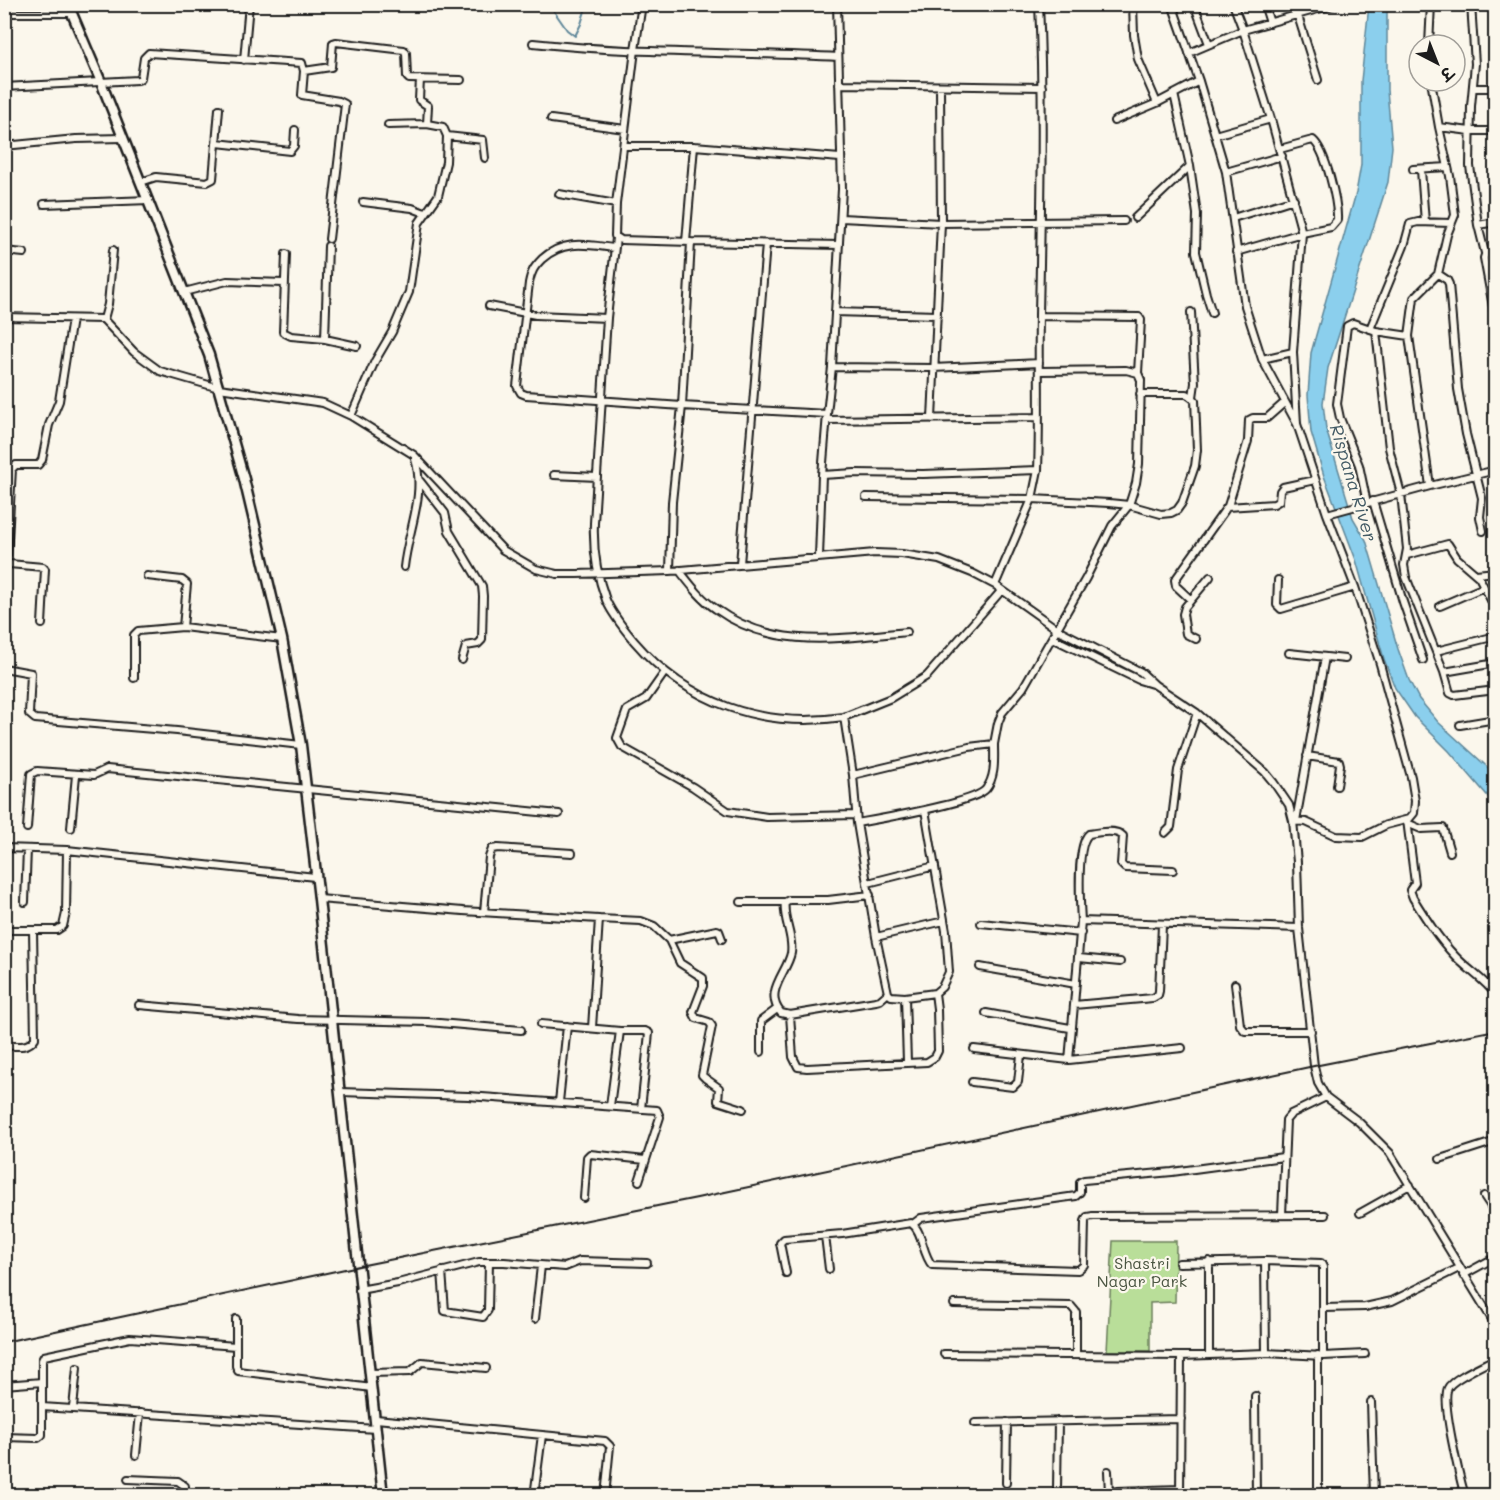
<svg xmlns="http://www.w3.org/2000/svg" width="1500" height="1500" font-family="Mali,'Playpen Sans Deva',sans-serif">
	<rect width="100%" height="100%" fill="#fbf7ec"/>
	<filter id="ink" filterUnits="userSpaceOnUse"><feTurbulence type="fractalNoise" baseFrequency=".0167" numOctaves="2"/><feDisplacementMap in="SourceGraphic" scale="12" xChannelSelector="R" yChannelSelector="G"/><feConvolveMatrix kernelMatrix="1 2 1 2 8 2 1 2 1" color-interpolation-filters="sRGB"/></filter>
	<g filter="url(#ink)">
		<!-- park -->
		<path fill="#b9de99" stroke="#6a7d5a" stroke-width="1.5" d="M1113 1241H1176L1175 1302 1150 1303V1351H1107Z"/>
		<!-- water -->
		<path fill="#8bcfed" stroke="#5f8799" stroke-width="1.5" d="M1369 5H1387V90L1392 147 1388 182 1328 368 1323 403 1326 429 1353 518 1366 540 1398 649 1409 680 1419 699 1438 722 1494 773 1495 807 1492 801 1449 751 1415 717 1395 688 1384 659 1356 560 1324 476 1311 432 1308 395 1311 353 1356 193 1361 165V81Z"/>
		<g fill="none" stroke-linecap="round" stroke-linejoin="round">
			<!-- stream -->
			<path stroke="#5f8799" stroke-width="2" d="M549 4 567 30 575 36 581 24 587 4"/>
			<defs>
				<path id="street" d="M642 4 635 50 616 204 615 236 621 240 691 242 682 406 827 414 822 475
					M1133 4 1134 35 1138 59 1157 103
					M1172 4 1199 81 1226 172 1245 306 1262 359 1297 424
					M1194 4 1209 44
					M1233 4 1243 30 1271 119 1302 233 1293 352 1297 424 1327 514 1355 587 1380 664 1411 777 1415 801 1414 813 1409 819 1386 825 1362 837 1336 836 1306 822 1293 821
					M1264 4 1270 23
					M1471 4 1475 64 1471 106 1470 166 1478 225 1485 253
					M4 13H71
					M1298 16 1318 80
					M533 43C634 54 736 52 838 57
					M1429 45 1431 4
					M1189 53 1243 30 1336 4
					M244 60 249 4
					M304 71 331 67 333 43 336 42 404 50 406 53 407 77 409 79 461 80
					M420 79 419 100 428 106 427 124
					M1431 81 1439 127 1470 131H1496
					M839 84 1042 87
					M4 87 138 80 141 78 144 58 149 53 302 63 304 71 302 95 339 101 345 104 329 239
					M1473 88H1496
					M1174 94 1190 166 1197 214 1196 252 1206 294 1212 313
					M551 119 625 129
					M1114 121 1157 103 1199 81
					M1215 135 1271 119
					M447 136 483 140 485 158
					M217 143 290 151 294 146 295 130
					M4 146 76 139 123 138
					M624 146H694L840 158
					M1413 169 1448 167
					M1421 170 1425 222
					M1226 172 1282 156
					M141 182 156 177 207 182 213 179 219 109
					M559 194 616 204
					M363 202 412 208 425 213
					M44 204 149 200
					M841 218 941 223 1124 221
					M1135 218 1190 166
					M1233 218 1294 199
					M1478 225 1496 222
					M616 238 607 318 594 523C593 548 597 576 606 600 612 614 624 629 634 641 688 704 763 729 844 717
					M686 242 694 146
					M691 242 839 245
					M614 248C587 245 564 239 542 259 534 267 531 272 529 283L517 386 521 393 526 395 682 406 672 502 670 571
					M4 251 24 253
					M1496 251 1486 252 1484 258 1496 323
					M1236 252 1302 233 1331 227 1337 220C1338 203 1326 151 1313 140L1309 141 1280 149
					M286 254 283 332 291 336 325 339 357 346
					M1438 274 1447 280 1449 284 1458 389 1466 434 1482 498 1480 517 1483 531
					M184 292 227 281 284 283
					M489 306 536 315 607 318
					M835 312 937 315
					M1191 312 1195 383 1193 397
					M1039 316 1139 317 1141 320 1138 373
					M4 317 103 319 134 352 160 371 219 388 323 403 351 416 414 455 503 550 536 569 557 574H577L670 571 875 553 902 554 939 560 972 573 995 585 1057 629 1141 672 1155 685 1197 713 1265 772 1274 783 1289 805 1293 821 1297 862 1299 928 1314 1066 1318 1083 1326 1097 1359 1122 1390 1153 1496 1326
					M104 319 108 304 113 250
					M1370 329 1404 246 1410 224 1418 222 1451 223
					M1376 331 1389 448 1401 494 1407 549 1404 565 1406 577 1444 672 1450 693 1454 695 1496 690
					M325 339 328 246
					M1262 359 1293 352
					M832 367 842 189 837 4
					M827 414 832 367 933 368 1039 363
					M351 416 375 361 392 332 409 292 419 223 438 196 446 162 447 136 443 127 427 124 388 125
					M932 419 941 223 940 87
					M827 420 1039 417
					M554 475 597 477
					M420 481 445 513 449 531 482 586 483 596 482 640 478 644 466 646 462 660
					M1430 486 1496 470
					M866 497 1032 499 1109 503 1129 505 1161 514 1171 513 1177 510 1182 503 1195 466 1197 450 1195 400 1187 394H1140
					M1373 501 1403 602 1423 660
					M1367 503 1359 465 1340 418 1337 404 1347 326 1353 323 1376 331 1409 336
					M1228 506 1248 441 1249 420 1253 418H1267L1284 403
					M1327 514 1430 486 1409 336 1414 298 1438 274 1447 235 1455 215 1450 176 1439 127
					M1407 555 1448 544 1457 558 1479 577 1496 610
					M819 557 822 475 855 473 923 474 1038 470C1040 418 1038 367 1039 315 1041 211 1044 108 1039 4
					M4 560 7 556 12 469 16 465H38L42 460 49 425 59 401 72 319
					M4 561 9 564 43 567 45 569 42 624
					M740 564 766 244
					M404 567C408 530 426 495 415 459
					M679 570C690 584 701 599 716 609 774 651 840 638 907 632
					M1476 574 1496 572
					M147 576 182 580 187 584 183 627
					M1278 580 1277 605 1281 609 1355 587
					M995 585 1032 499 1038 470
					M1190 599 1176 586 1175 580 1227 507 1274 504 1279 501 1280 491 1283 487 1315 480
					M1440 606 1484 587
					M1052 638 1139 680 1152 684
					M1196 639 1186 634 1183 614 1185 607 1210 577
					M1436 651 1496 636
					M1289 653 1345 659
					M4 668 31 673 29 714 35 719 177 731 301 745
					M665 672 646 699 627 710 617 738 622 747 693 787 728 811 767 817 856 815
					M1444 672 1496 663
					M134 678V635L138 631 183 627 282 639
					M1460 725 1496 719
					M994 744 998 723 1002 713 1023 688 1086 578 1112 526 1129 505 1136 483 1139 464 1141 380 1138 373 1126 370 1040 371
					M1307 756 1339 761 1340 765 1337 786
					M853 775 969 747 994 744C994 759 996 776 986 789 975 803 879 819 857 823
					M925 810 946 931 949 972 942 987 935 993 905 997 891 996 888 993 876 937 857 823 853 775 844 717 891 698 927 676 1002 590
					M1407 820 1415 883 1410 890 1413 898C1426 919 1438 938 1455 956 1468 970 1484 979 1496 995
					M1296 821 1325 657
					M1407 823 1421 829 1443 828 1450 852
					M27 828 31 774 37 771 94 775 107 769 559 814
					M71 828 76 775
					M1165 833 1171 827 1178 770 1197 713
					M4 848 67 850 315 877
					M1173 870 1125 868 1121 864 1123 836C1116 829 1099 832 1089 834 1076 844 1080 904 1081 921L1299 928
					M868 883 935 866
					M870 895 828 900H789L785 902C782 918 794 936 791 953 787 973 763 992 781 1013L790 1015 876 1001 880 1000 888 993
					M319 899 463 911 599 919 592 1028
					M25 902 27 849
					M741 902H785
					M484 912 489 857 492 849 498 848 572 853
					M599 919 641 921 654 926 669 940 680 963 703 978V986L693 1012 696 1018 709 1022 712 1026 702 1075 705 1078 719 1088 718 1101 743 1109
					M1081 921 1074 1005 1153 998 1158 995 1159 991 1162 925
					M981 923 1081 933
					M4 930H57L63 926 66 913 67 850
					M876 937 944 921
					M669 940 717 930 719 931 722 939
					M1079 958 1120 962
					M980 967 1076 984
					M1235 984 1240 1025 1245 1031H1311
					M905 997 907 1062
					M139 1005 298 1019 428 1022 521 1030
					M1074 1005 1069 1060 1182 1048
					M986 1013 1070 1028
					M790 1015 793 1057 798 1067 807 1068 927 1062 935 1057 938 1051 937 1009 935 993
					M541 1024 620 1031H645L649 1033 641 1109
					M4 1045C16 1046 28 1049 35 1038L33 931
					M974 1049 1069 1060
					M761 1052V1021L777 1009
					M972 1082 1013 1087 1018 1082 1021 1055
					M340 1092 468 1096 657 1110 660 1117 639 1181
					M559 1102 567 1026
					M610 1106 620 1031
					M1440 1159 1496 1141
					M1484 1196 1496 1214
					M584 1198 587 1157 590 1154 645 1160
					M1360 1213 1410 1185
					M1282 1215 1286 1120 1291 1114 1326 1097
					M913 1224 921 1218 1076 1196 1080 1192V1182L1084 1180 1172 1172 1283 1157
					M825 1236 829 1269
					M1209 1261V1355
					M1265 1261 1266 1353
					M1179 1263 1265 1261 1321 1263 1323 1267V1356
					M442 1271 445 1311 483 1317 488 1310 489 1262
					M786 1273 780 1243 784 1239 842 1234 911 1223C923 1231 922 1254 932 1265L1078 1270 1084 1265 1085 1221 1087 1217 1093 1216 1325 1215
					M1463 1275 1496 1257
					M359 1290 398 1283 479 1262H504L565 1267 580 1261 647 1263
					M954 1304 1071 1306 1076 1312V1355
					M1324 1308 1365 1307 1392 1301 1459 1268
					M236 1319V1366L238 1371 372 1388
					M535 1319 541 1266
					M944 1354 1181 1356 1266 1353 1323 1356 1365 1354
					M1318 1355V1496
					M370 1373 410 1372 422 1362 486 1368
					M4 1385 42 1382
					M1255 1396 1256 1496
					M1371 1402 1374 1496
					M42 1407 376 1429
					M73 1408 77 1368
					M376 1419 605 1441 610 1446 605 1496
					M975 1423 1181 1419
					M4 1437 38 1438 42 1435V1360L44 1356 130 1338 236 1346
					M136 1455 140 1413
					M1108 1471 1109 1493
					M128 1479 178 1481 185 1486V1496
					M1006 1483 1007 1422
					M1057 1489 1058 1421
					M536 1496 535 1489 542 1435
					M1109 1496 1110 1493 1117 1491 1180 1489
					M1180 1496 1181 1356
					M1465 1496C1460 1479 1441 1401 1448 1388 1453 1378 1484 1365 1496 1358"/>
				<path id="secondary" d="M68 4 101 82 209 355 244 479 282 639 301 745 319 899 383 1496"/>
			</defs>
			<!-- street casing -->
			<use href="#street" stroke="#1c1c1c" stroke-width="10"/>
			<!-- secondary casing -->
			<use href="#secondary" stroke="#1c1c1c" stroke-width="13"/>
			<!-- street -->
			<use href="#street" stroke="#fbf7ec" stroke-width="6"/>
			<!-- secondary -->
			<use href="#secondary" stroke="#fbf7ec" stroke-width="8"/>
			<!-- rail -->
			<path stroke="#1c1c1c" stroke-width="2" d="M4 1342 359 1266 697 1198 1314 1066 1496 1030"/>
		</g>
	</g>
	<g text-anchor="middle" stroke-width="4.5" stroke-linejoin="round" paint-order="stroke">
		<!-- park labels -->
		<g font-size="16" fill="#4b5642" stroke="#fbf7ec">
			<text x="1142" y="1269">Shastri<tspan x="1142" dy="18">Nagar Park</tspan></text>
		</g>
		<!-- water labels -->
		<g font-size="18" font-style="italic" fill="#435b65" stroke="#fbf7ec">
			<text transform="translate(1353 483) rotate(73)" y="6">Rispana River</text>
		</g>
	</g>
	<!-- margin -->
	<rect width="1500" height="1500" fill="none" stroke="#fbf7ec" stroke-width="24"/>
	<rect x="12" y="12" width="1476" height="1476" fill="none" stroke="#1c1c1c" stroke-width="2" filter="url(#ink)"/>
	<!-- north arrow -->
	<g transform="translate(1437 63) rotate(138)"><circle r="28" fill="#fbf7ec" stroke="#a29f99" stroke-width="1.5"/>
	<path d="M0-4.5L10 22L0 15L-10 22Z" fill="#1c1c1c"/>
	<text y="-9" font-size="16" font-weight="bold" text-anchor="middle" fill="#1c1c1c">उ</text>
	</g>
</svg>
